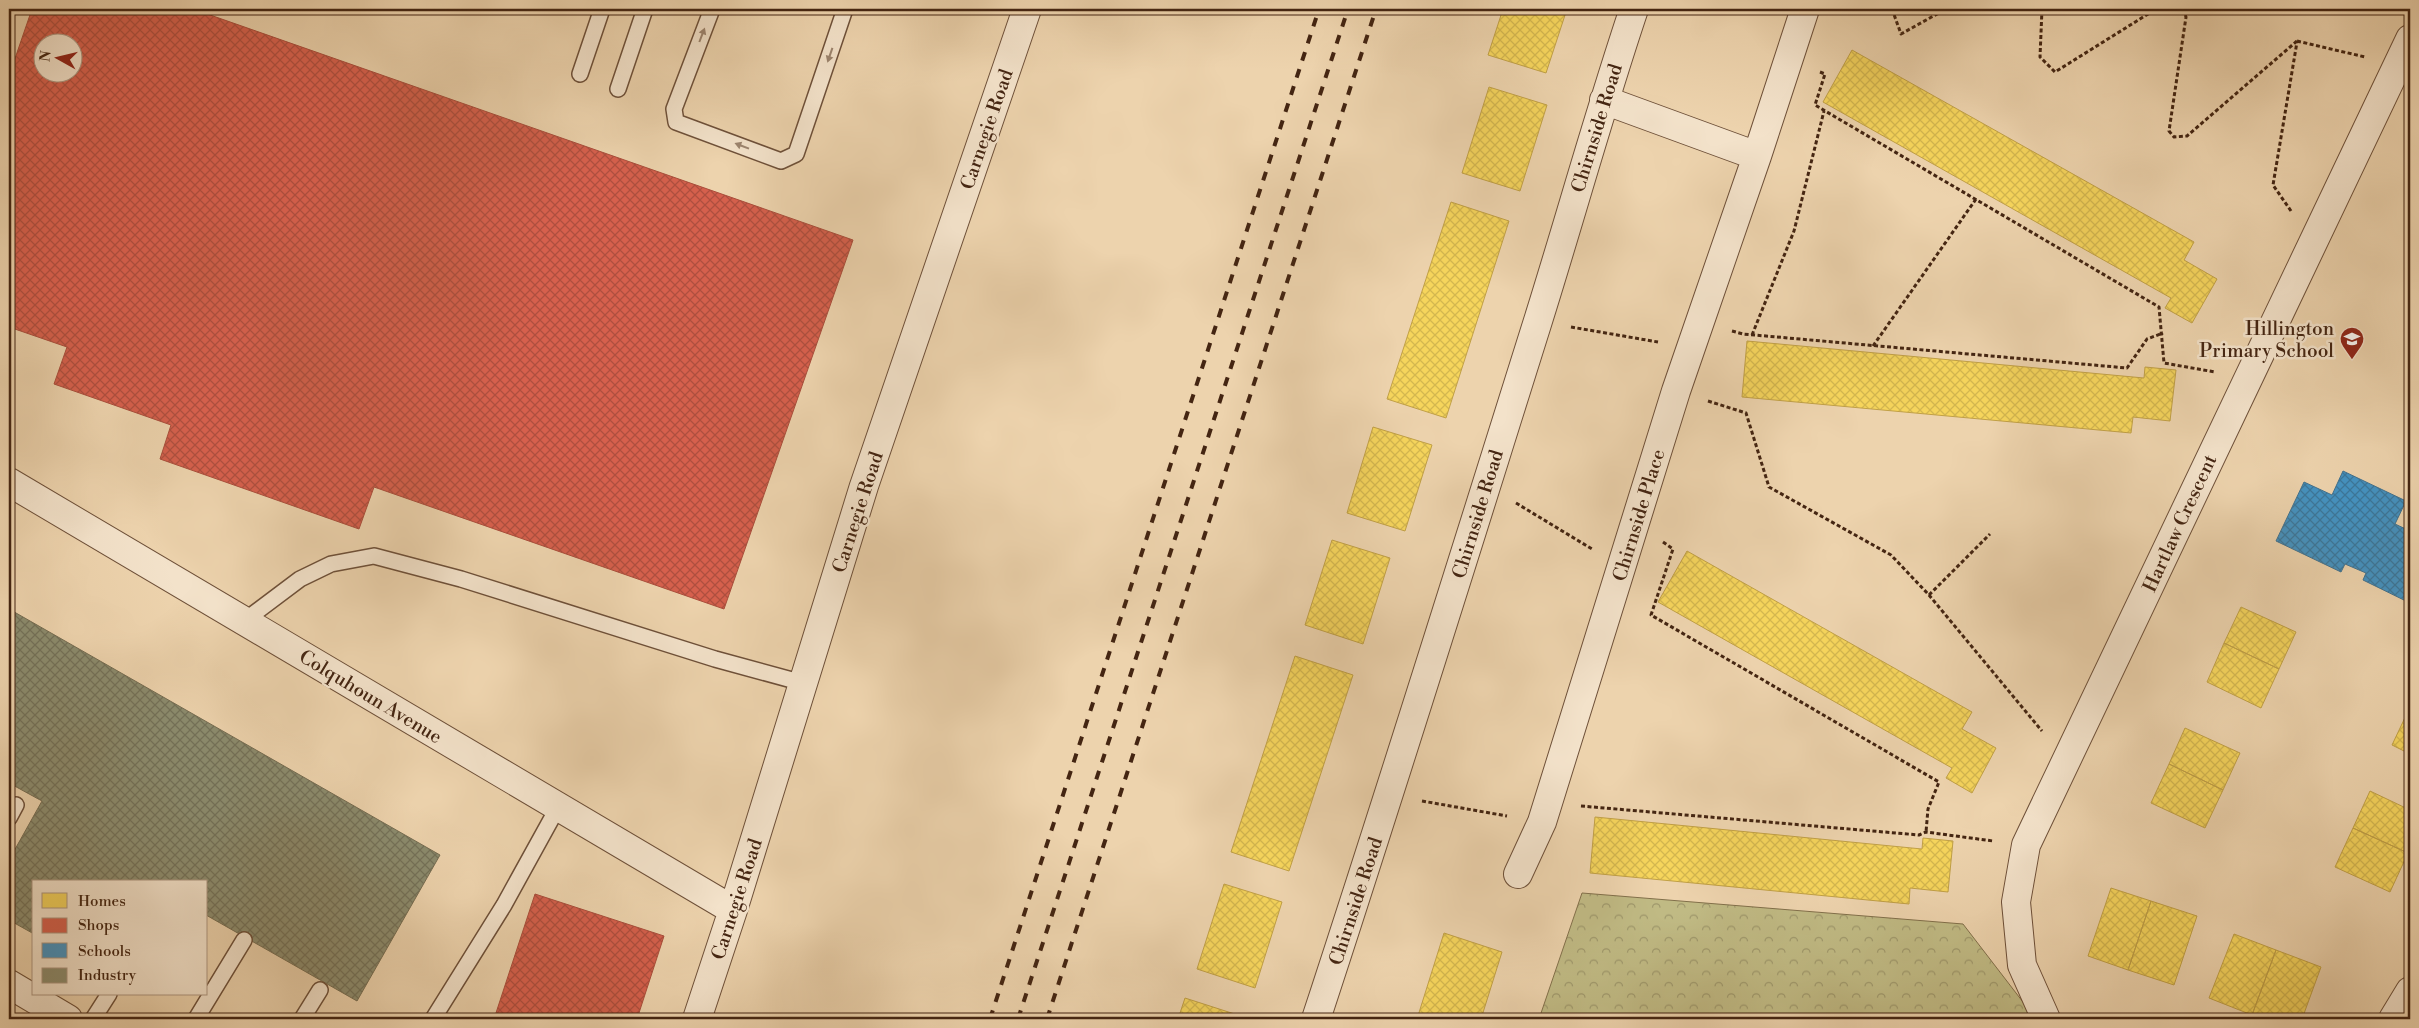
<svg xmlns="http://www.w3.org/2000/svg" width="2419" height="1028" font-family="'Libre Bodoni',serif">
	<defs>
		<pattern id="park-crowns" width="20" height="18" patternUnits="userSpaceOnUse" patternTransform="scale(1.25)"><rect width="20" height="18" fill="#c0ba84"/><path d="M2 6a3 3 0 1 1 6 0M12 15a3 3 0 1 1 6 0" fill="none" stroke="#9e976b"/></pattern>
		<pattern id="homes-cross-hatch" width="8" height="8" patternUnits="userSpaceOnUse" patternTransform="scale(1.25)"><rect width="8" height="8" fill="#f6d55c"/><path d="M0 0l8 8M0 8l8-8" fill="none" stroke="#d4b74f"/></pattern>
		<pattern id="shops-cross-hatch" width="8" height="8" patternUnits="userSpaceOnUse" patternTransform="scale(1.25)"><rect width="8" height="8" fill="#d6604d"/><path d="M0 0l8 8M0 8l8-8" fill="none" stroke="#af4f3f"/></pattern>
		<pattern id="schools-cross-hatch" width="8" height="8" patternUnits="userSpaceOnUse" patternTransform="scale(1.25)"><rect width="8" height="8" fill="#4393c3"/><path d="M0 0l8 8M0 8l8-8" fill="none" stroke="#3a789d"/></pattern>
		<pattern id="industry-cross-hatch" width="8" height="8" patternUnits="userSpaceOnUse" patternTransform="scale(1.25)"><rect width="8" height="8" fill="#8c8c6e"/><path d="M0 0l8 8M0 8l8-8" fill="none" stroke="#747259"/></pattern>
	</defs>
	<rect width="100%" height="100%" fill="#edd3ad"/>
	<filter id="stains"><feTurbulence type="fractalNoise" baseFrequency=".004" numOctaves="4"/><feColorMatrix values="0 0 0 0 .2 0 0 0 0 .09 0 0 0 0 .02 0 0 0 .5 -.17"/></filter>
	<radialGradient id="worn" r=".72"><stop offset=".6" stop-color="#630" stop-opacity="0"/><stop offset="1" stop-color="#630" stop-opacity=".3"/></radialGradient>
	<!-- park -->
	<path fill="url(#park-crowns)" stroke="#82704b" d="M1582 893 1963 924 2036 1019H1539Z"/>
	<!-- homes -->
	<path fill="url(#homes-cross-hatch)" stroke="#c1a046" d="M1503 9H1567L1546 73 1488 55Z
		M1852 50 2194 242 2184 260 2217 279 2192 323 2165 308 2171 298 1823 102Z
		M1489 87 1547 105 1520 191 1462 173Z
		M1451 202 1509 221 1446 418 1387 399Z
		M1747 341 2144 378 2145 367 2176 370 2170 421 2133 417 2131 433 1742 397Z
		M1373 427 1432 445 1405 531 1347 513Z
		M1332 540 1390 558 1363 644 1305 625Z
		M1687 551 1972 712 1962 729 1996 748 1972 793 1946 778 1952 768 1658 602Z
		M2241 607 2296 632 2279 669 2224 643Z
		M2224 643 2279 669 2261 708 2207 682Z
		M1295 656 1353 675 1289 871 1231 852Z
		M2410 707V754L2392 745Z
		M2185 728 2240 753 2223 790 2169 764Z
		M2169 764 2223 790 2205 828 2151 803Z
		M2370 791 2410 810V848L2408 853 2353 828Z
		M1595 817 1922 849 1923 838 1953 841 1948 892 1910 888 1909 904 1590 873Z
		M2353 828 2408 853 2390 892 2335 867Z
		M1224 884 1282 902 1255 988 1197 969Z
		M2111 888 2151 901 2128 970 2088 956Z
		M2151 901 2197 916 2174 985 2128 970Z
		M1444 933 1502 952 1481 1019H1417Z
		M2234 934 2276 950 2252 1015 2209 998Z
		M2276 950 2321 967 2302 1019H2264L2252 1015Z
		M1185 998 1244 1017 1243 1019H1178Z"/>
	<!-- shops -->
	<path fill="url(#shops-cross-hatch)" stroke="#aa4e3b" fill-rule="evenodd" d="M32 9H193L853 240 724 609 374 487 359 529 160 459 171 425 54 384 67 347 9 327V76ZM42 42H72V72H42Z
		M535 894 664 936 637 1019H494Z"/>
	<!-- schools -->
	<path fill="url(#schools-cross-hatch)" stroke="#43728e" d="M2343 471 2406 501 2395 524 2410 531V603L2363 580 2366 573 2345 564 2341 572 2276 541 2304 482 2332 495Z"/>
	<!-- industry -->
	<path fill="url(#industry-cross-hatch)" stroke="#766d52" d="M9 609 440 855 357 1001 206 915V882H34V934L9 920V860L42 801 9 783Z"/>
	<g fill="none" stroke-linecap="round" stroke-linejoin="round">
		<defs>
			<path id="service" d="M712 9 674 109 676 122 781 161 796 154 845 9
				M580 74 602 9
				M618 89 645 9
				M244 621 300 579 331 564 374 556 461 579 715 659 803 683
				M9 818 16 805
				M93 1019 109 994
				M196 1019 244 940
				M302 1019 320 990
				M433 1019 504 905 558 807"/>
			<path id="minor" d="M1604 100 1757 156
				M9 482 733 910
				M1518 874 1542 822 1676 391 1757 156 1805 9
				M9 984 68 1019
				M697 1019 733 910 864 486 1027 9
				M1316 1019C1392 788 1464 556 1537 324 1570 219 1599 113 1634 9
				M2046 1019 2022 965 2016 902 2026 845 2410 39
				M2393 1019 2410 991"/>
		</defs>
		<!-- service casing -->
		<use href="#service" stroke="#6e5039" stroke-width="18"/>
		<!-- minor casing -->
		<use href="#minor" stroke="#6e5039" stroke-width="30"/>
		<!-- path -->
		<path stroke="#442512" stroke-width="3" stroke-dasharray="4 2.5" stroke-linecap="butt" d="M1892 9 1901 34 1946 9
			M2042 9 2040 57 2055 72 2156 9
			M2183 9 2186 17 2169 131 2174 137 2187 136 2297 41
			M2297 41 2365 57
			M1820 72 1825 74 1815 105 2159 307 2164 363 2215 372
			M2291 211 2273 185 2297 42
			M1571 327 1658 342
			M1732 331 1743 334 2127 368 2147 339 2163 333
			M1752 335 1794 231 1824 111
			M1873 346 1976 199
			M1708 401 1746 413 1769 487 1891 555 1929 595 2042 731
			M1516 503 1592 549
			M1663 542 1673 549 1651 615 1939 782 1928 809 1926 832
			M1929 595 1990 534
			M1422 801 1507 816
			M1581 806 1919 835 1926 832 1993 841"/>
		<!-- service -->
		<use href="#service" stroke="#f3e2ca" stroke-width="15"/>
		<!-- minor -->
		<use href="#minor" stroke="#f3e2ca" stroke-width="28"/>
		<!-- rail -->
		<path stroke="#442512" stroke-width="4" stroke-dasharray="9 9" stroke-linecap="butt" d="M990 1019 1319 9
			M1018 1019 1348 9
			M1047 1019 1376 9"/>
	</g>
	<!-- one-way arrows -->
	<defs><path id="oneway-solid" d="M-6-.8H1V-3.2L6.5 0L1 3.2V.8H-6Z" transform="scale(1.25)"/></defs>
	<g fill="#9c846e">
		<use href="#oneway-solid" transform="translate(702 35) rotate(-69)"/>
		<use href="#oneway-solid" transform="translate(830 55) rotate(109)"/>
		<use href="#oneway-solid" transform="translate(742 146) rotate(-159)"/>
	</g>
	<!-- icons -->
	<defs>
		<symbol id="school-pin" viewBox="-11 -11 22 30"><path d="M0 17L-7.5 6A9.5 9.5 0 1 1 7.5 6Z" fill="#8f2418" stroke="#f3e2ca"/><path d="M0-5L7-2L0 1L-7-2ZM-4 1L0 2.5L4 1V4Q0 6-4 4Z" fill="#fff"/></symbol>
	</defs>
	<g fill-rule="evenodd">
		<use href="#school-pin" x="2338" y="325" width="28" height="38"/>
	</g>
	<g text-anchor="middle" stroke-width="5" stroke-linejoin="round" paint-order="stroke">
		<!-- street labels -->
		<g font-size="19" fill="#442512" stroke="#f3e2ca">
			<text transform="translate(1596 128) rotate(-73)" y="7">Chirnside Road</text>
			<text transform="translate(986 129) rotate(-71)" y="7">Carnegie Road</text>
			<text transform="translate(857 512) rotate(-72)" y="7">Carnegie Road</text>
			<text transform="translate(1477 514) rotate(-73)" y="7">Chirnside Road</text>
			<text transform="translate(1638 515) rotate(-73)" y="7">Chirnside Place</text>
			<text transform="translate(2179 523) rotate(-65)" y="7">Hartlaw Crescent</text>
			<text transform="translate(371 696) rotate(31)" y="7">Colquhoun Avenue</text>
			<text transform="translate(736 899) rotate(-72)" y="7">Carnegie Road</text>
			<text transform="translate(1355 901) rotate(-72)" y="7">Chirnside Road</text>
		</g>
		<!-- poi labels -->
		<g font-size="19" fill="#442512" stroke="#f3e2ca" text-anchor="end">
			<text x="2334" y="335">Hillington<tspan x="2334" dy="22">Primary School</tspan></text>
		</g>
	</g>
	<!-- margin -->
	<rect width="2419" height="1028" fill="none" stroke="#edd3ad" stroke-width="30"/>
	<rect x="10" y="10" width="2399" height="1008" fill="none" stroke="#442512" stroke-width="2.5"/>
	<rect x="15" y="15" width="2389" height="998" fill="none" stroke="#442512"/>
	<!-- legend -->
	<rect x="32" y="880" width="175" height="115" fill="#f3e2ca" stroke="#ad9680"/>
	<rect x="42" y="893" width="25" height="15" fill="#f6d55c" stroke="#ad9680"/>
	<text x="78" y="906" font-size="15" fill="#442512">Homes</text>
	<rect x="42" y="918" width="25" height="15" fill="#d6604d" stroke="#ad9680"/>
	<text x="78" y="930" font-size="15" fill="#442512">Shops</text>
	<rect x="42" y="943" width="25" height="15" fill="#4393c3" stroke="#ad9680"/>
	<text x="78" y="956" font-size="15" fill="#442512">Schools</text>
	<rect x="42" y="968" width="25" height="15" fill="#8c8c6e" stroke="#ad9680"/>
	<text x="78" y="980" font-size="15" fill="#442512">Industry</text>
	<!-- north arrow -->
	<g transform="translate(58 58) rotate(278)"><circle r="24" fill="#f3e2ca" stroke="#ad9680"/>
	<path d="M0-4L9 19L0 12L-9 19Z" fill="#8f2418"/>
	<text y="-8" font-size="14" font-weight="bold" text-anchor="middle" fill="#442512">N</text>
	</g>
	<rect width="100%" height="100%" filter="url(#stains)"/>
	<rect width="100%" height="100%" fill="url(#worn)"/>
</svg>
